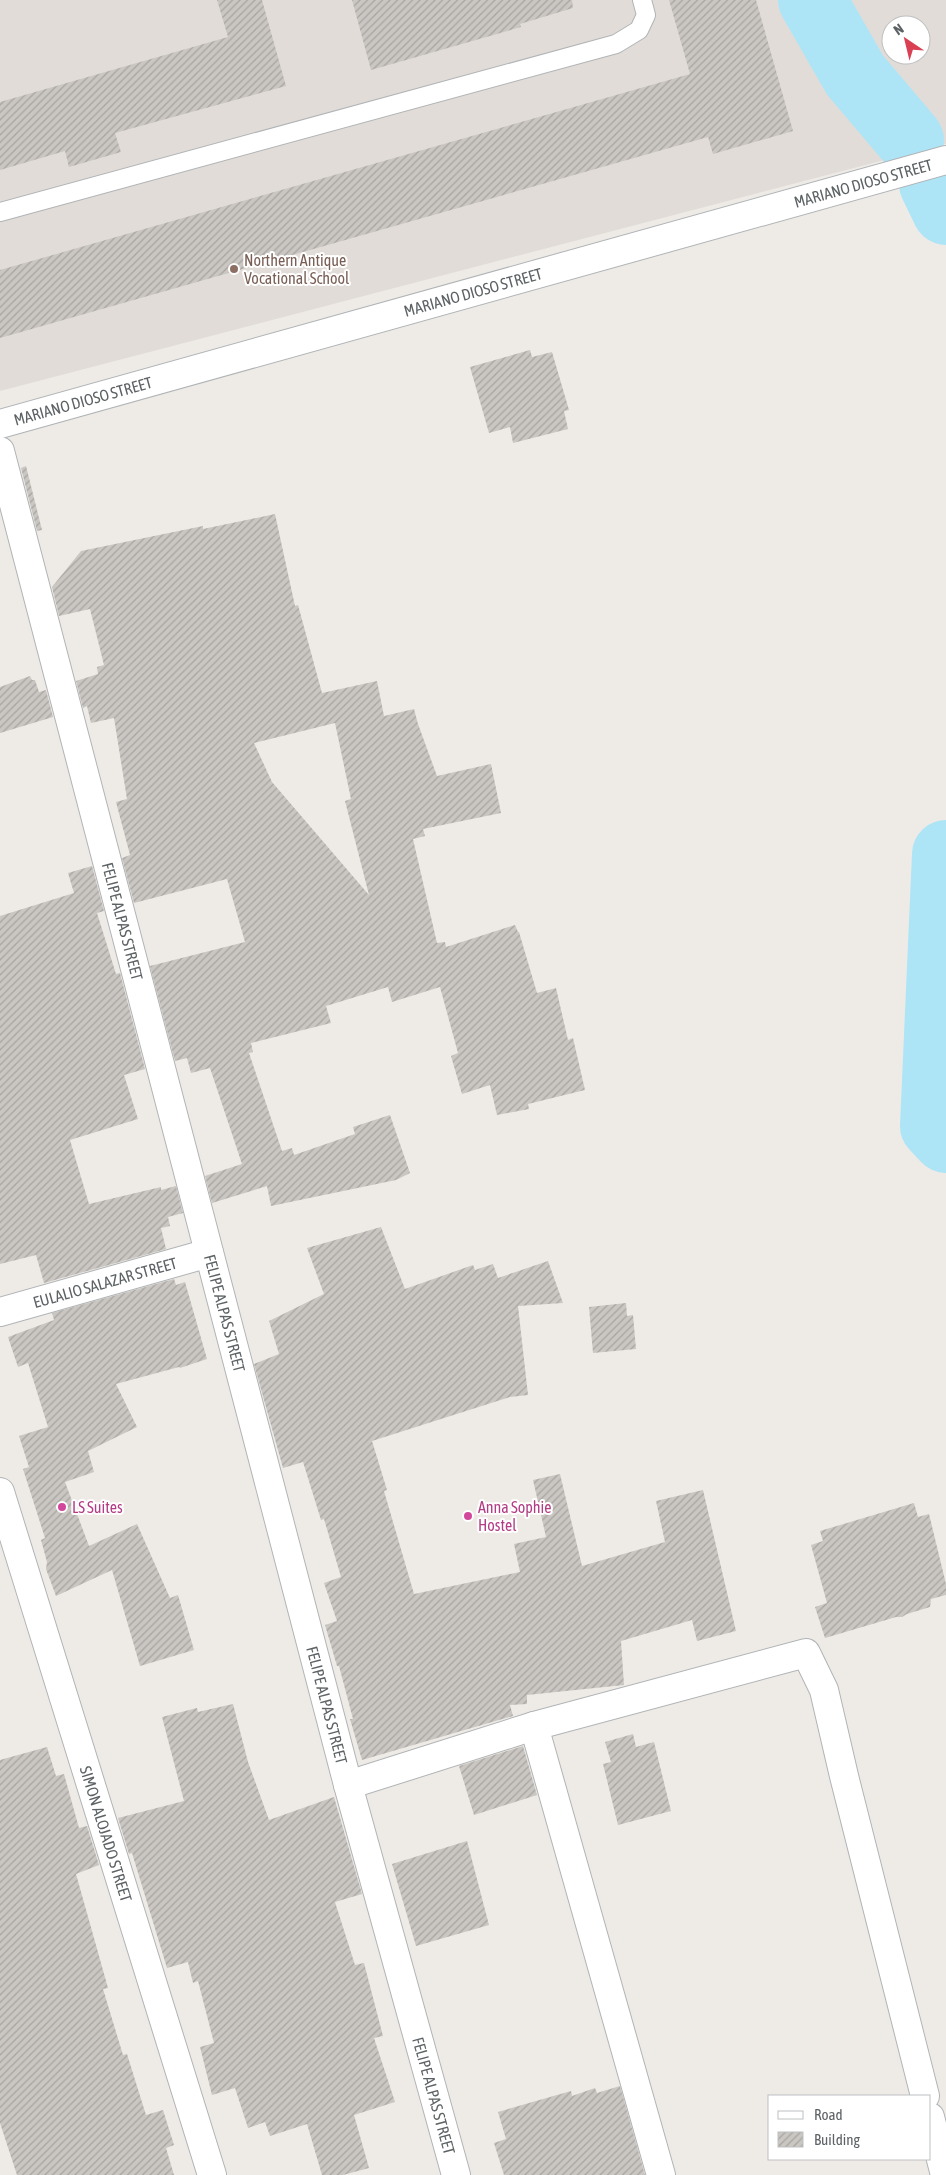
<svg xmlns="http://www.w3.org/2000/svg" width="946" height="2175" font-family="'Asap Condensed',sans-serif">
	<defs>
		<pattern id="building-hatch" width="6" height="6" patternUnits="userSpaceOnUse" patternTransform="scale(1.25)"><rect width="6" height="6" fill="#cac6c2"/><path d="M-1 1l2-2M0 6l6-6M5 7l2-2" fill="none" stroke="#a7a4a1"/></pattern>
	</defs>
	<rect width="100%" height="100%" fill="#eeebe6"/>
	<!-- education -->
	<path fill="#e1dcd7" fill-rule="evenodd" d="M0 0H946V144L0 391ZM891 25H921V55H891Z"/>
	<g fill="none" stroke-linecap="round" stroke-linejoin="round">
		<!-- river -->
		<path stroke="#ade5f7" stroke-width="68" d="M812 0 855 75 910 140
			M933 184 946 211
			M946 854 934 1126 946 1139"/>
	</g>
	<!-- building -->
	<path fill="url(#building-hatch)" fill-rule="evenodd" d="M217 0H262L286 86 115 133 121 152 69 167 65 151 0 170V102L228 37Z
		M352 0H572L573 8 520 24 521 27 371 70Z
		M669 0H756L793 131 713 154 708 137 0 338V270L690 74Z
		M530 350 532 357 552 352 569 410 564 411 568 429 513 443 510 427 489 433 470 367Z
		M26 466 42 530 37 531 21 468Z
		M275 514 295 606 298 605 322 693 377 681 384 716 414 709 418 724 437 776 491 764 501 813 423 829 425 836 413 839 437 943 445 942 446 947 515 925 518 932H519L537 993 556 988 568 1040 573 1038 585 1090 528 1104 529 1109 497 1115 490 1085 462 1094 451 1056 458 1053 440 987 392 1002 388 987 326 1006 331 1023 251 1043 253 1052 249 1053 282 1151 292 1148 294 1155 355 1134 353 1127 390 1115 410 1173 396 1180 271 1206 267 1186 212 1203 205 1176 242 1164 210 1068 191 1073 187 1058 175 1061 150 966 245 942 227 879 134 903 122 858 130 855 116 802 127 799 114 718 91 723 87 706 83 708 76 681 98 674 97 667 104 665 90 609 59 616 52 587 81 551 203 526V529ZM335 723 351 799 345 801 369 895 272 782 254 743Z
		M30 676 32 680H35L39 692 46 690 53 717 0 733V687Z
		M92 866 104 911 97 913 116 974 120 973 145 1069 124 1075 138 1119 70 1140 89 1204 161 1187V1190L176 1186 183 1213 168 1217 170 1226 161 1228 166 1249 44 1283 36 1255 0 1264V916L74 893 68 873Z
		M381 1227 405 1289 473 1265 475 1270 493 1264 498 1278 548 1261 563 1303 518 1306 528 1395 510 1397 372 1441 387 1490 384 1491 414 1594 520 1572 514 1544 546 1537 533 1480 560 1474 582 1566 665 1542 656 1501 703 1490 736 1631 697 1641 692 1620 621 1641 624 1685 527 1695V1704L510 1705 513 1716 362 1760 350 1719H353L339 1666H337L325 1625 337 1621 324 1583 341 1577 324 1519 321 1520 303 1462 283 1468 254 1364 279 1354 269 1321 324 1294 307 1248Z
		M174 1279 176 1285 185 1282 207 1359 180 1368 179 1367 116 1384 137 1427 88 1451 94 1472 65 1482 89 1546 137 1524 170 1598 178 1595 194 1650 140 1666 112 1570 56 1596 46 1569 47 1562 41 1540 45 1538 23 1469 29 1467 19 1436 48 1427 28 1363 18 1367 8 1337 54 1320 52 1313Z
		M626 1303 627 1316 633 1315 636 1349 593 1353 589 1307Z
		M914 1503 918 1517 929 1514 946 1584V1595L931 1599 930 1607 907 1614 902 1617H896L825 1638 815 1607 827 1603 811 1545 823 1541 820 1531Z
		M233 1704 248 1762 269 1820 334 1797 362 1894 335 1902 355 1965 364 1963 383 2036 374 2038 395 2102 354 2115 369 2168 343 2175H322L307 2124 270 2136 265 2122 248 2128 235 2088 212 2095 200 2047 214 2043 198 1981 193 1983 188 1962 167 1968 132 1853 129 1854 118 1818 184 1801 162 1717 197 1708 198 1712Z
		M633 1734 636 1747 654 1742 671 1811 618 1825 603 1764 611 1762 605 1742Z
		M523 1746 537 1795 474 1815 459 1766Z
		M47 1747 56 1776 64 1774 79 1828 87 1826 99 1865 76 1874 108 1988 103 1989 123 2055 127 2054 146 2115 163 2110 174 2145 166 2148 174 2175H17L0 2123V1760Z
		M467 1841 489 1925 416 1946 392 1864Z
		M620 2086 645 2175H504L494 2143 506 2139 498 2112 571 2091 572 2096 595 2088 597 2093Z"/>
	<g fill="none" stroke-linecap="round" stroke-linejoin="round">
		<defs>
			<path id="lane" d="M0 212 616 44 639 30 646 15 642 0"/>
			<g id="street">
				<path id="s1" d="M0 451 348 1785 456 2175"/>
				<path id="s2" d="M0 1312 209 1253"/>
				<path id="s3" d="M0 1492 212 2175"/>
				<path d="M534 1726 661 2175"/>
				<path d="M348 1785 534 1726 806 1653 824 1690 844 1776 925 2096"/>
				<path d="M930 2117 945 2175"/>
			</g>
			<g id="secondary">
				<path id="s4" d="M0 424 946 160"/>
			</g>
		</defs>
		<!-- lane casing -->
		<use href="#lane" stroke="#b1b4b7" stroke-width="20"/>
		<!-- street casing -->
		<use href="#street" stroke="#b1b4b7" stroke-width="30"/>
		<!-- secondary casing -->
		<use href="#secondary" stroke="#b0b4b7" stroke-width="30"/>
		<!-- lane -->
		<use href="#lane" stroke="#fff" stroke-width="18"/>
		<!-- street -->
		<use href="#street" stroke="#fff" stroke-width="28"/>
		<!-- secondary -->
		<use href="#secondary" stroke="#fff" stroke-width="28"/>
	</g>
	<!-- markers -->
	<circle fill="#8d6e63" stroke="#fff" stroke-width="2" cx="234" cy="269" r="5"/>
	<g fill="#d1479c" stroke="#fff" stroke-width="2">
		<circle cx="62" cy="1507" r="5"/>
		<circle cx="468" cy="1516" r="5"/>
	</g>
	<g text-anchor="middle" stroke-width="4" stroke-linejoin="round" paint-order="stroke">
		<!-- street labels -->
		<g font-size="16" fill="#5d6265" stroke="#fff">
			<text dy="6" stroke="none"><textPath href="#s4" startOffset="896">MARIANO DIOSO STREET</textPath></text>
			<text dy="6" stroke="none"><textPath href="#s4" startOffset="491">MARIANO DIOSO STREET</textPath></text>
			<text dy="6" stroke="none"><textPath href="#s4" startOffset="86">MARIANO DIOSO STREET</textPath></text>
			<text dy="6" stroke="none"><textPath href="#s1" startOffset="486">FELIPE ALPAS STREET</textPath></text>
			<text dy="6" stroke="none"><textPath href="#s2" startOffset="109">EULALIO SALAZAR STREET</textPath></text>
			<text dy="6" stroke="none"><textPath href="#s1" startOffset="891">FELIPE ALPAS STREET</textPath></text>
			<text dy="6" stroke="none"><textPath href="#s1" startOffset="1296">FELIPE ALPAS STREET</textPath></text>
			<text dy="6" stroke="none"><textPath href="#s3" startOffset="358">SIMON ALOJADO STREET</textPath></text>
			<text dy="6" stroke="none"><textPath href="#s1" startOffset="1701">FELIPE ALPAS STREET</textPath></text>
		</g>
		<!-- education labels -->
		<g font-size="16" fill="#785e54" stroke="#fff" text-anchor="start">
			<text x="244" y="266">Northern Antique<tspan x="244" dy="18">Vocational School</tspan></text>
		</g>
		<!-- hotel labels -->
		<g font-size="16" fill="#b23c85" stroke="#fff" text-anchor="start">
			<text x="72" y="1513">LS Suites</text>
			<text x="478" y="1513">Anna Sophie<tspan x="478" dy="18">Hostel</tspan></text>
		</g>
	</g>
	<!-- legend -->
	<rect x="768" y="2095" width="162" height="65" fill="#ffffff" stroke="#bec0c1"/>
	<rect x="778" y="2111" width="25" height="8" fill="#ffffff" stroke="#bec0c1"/>
	<text x="814" y="2120" font-size="15" fill="#5d6265">Road</text>
	<rect x="778" y="2132" width="25" height="15" fill="url(#building-hatch)" stroke="#bec0c1"/>
	<text x="814" y="2145" font-size="15" fill="#5d6265">Building</text>
	<!-- north arrow -->
	<g transform="translate(906 40) rotate(325)"><circle r="24" fill="#ffffff" stroke="#bec0c1"/>
	<path d="M0-4L9 19L0 12L-9 19Z" fill="#d94153"/>
	<text y="-8" font-size="14" font-weight="bold" text-anchor="middle" fill="#5d6265">N</text>
	</g>
</svg>
